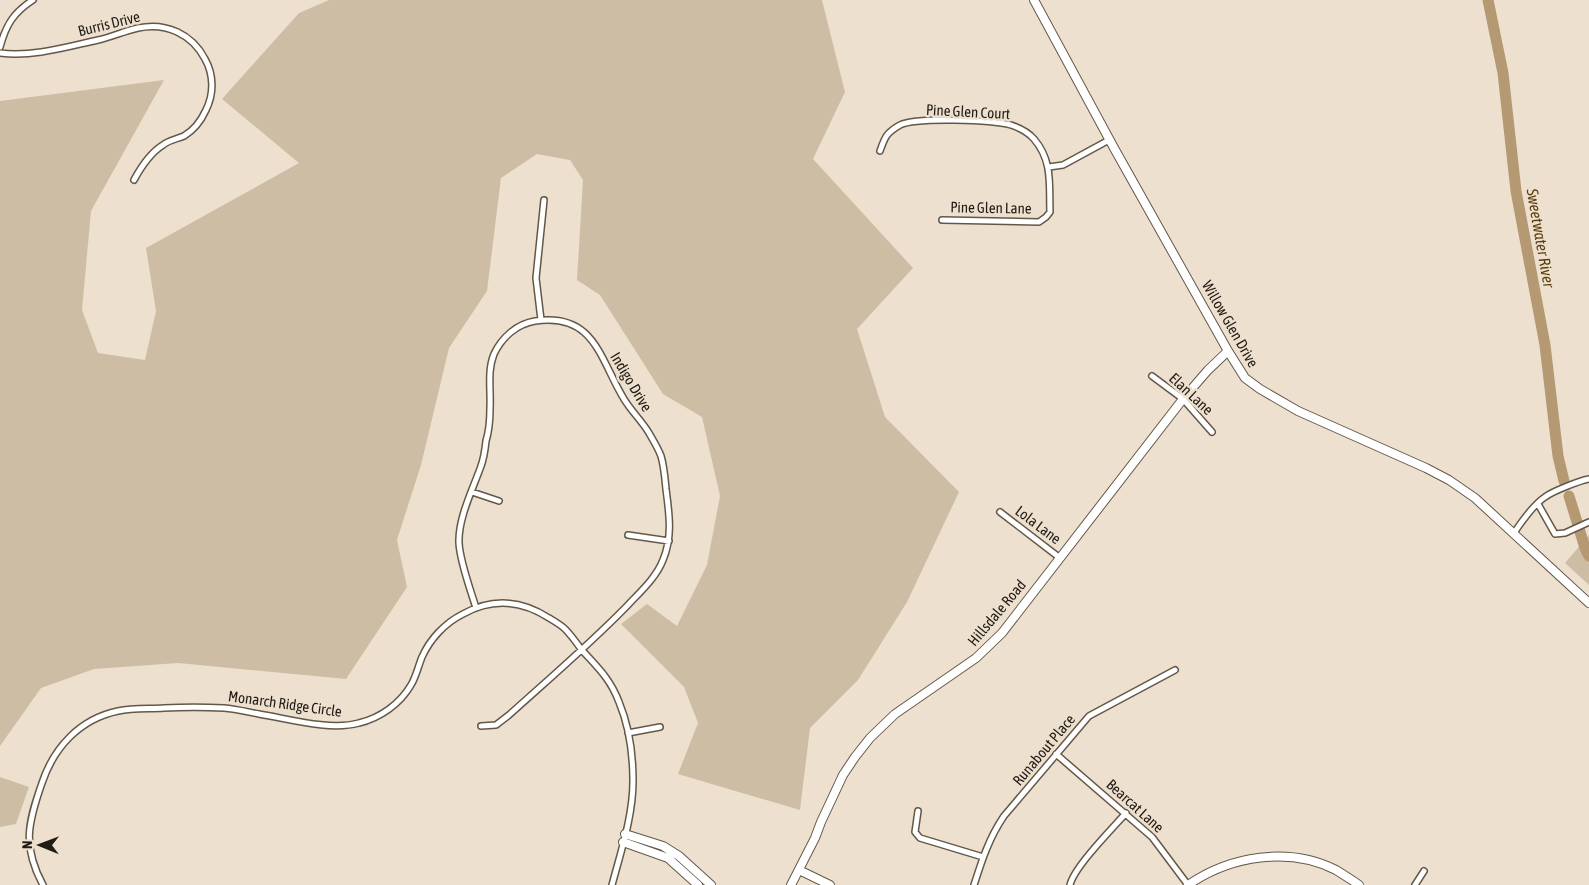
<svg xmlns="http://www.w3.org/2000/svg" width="1589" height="885" font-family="'Asap Condensed',sans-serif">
	<rect width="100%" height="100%" fill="#eee0ce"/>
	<!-- green -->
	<path fill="#cebda5" d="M329 0H822L845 92 813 159 913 268 857 329 885 417 959 492 907 602 858 680 810 728 800 810 678 774 698 723 684 687 621 624 647 604 677 626 707 565 720 496 702 417 663 394 600 295 577 280 583 180 570 160 537 154 501 178 487 291 449 348 421 465 397 540 407 587 346 679 178 663 94 669 41 688 0 746V101L164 80 91 211 82 310 98 353 145 360 156 311 146 248 299 163 222 99 299 13Z
		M1589 535V585L1565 563Z
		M0 777 29 787 16 824 0 827Z"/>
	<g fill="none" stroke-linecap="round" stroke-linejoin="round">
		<!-- river -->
		<path stroke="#b49973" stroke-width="11" d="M1488 0 1503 73 1516 191 1545 345 1558 456 1564 481
			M1569 496 1585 548 1589 556"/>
		<defs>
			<path id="street" d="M0 47C6 25 13 13 33 0
				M0 53C33 57 66 47 98 40 112 37 124 31 138 28 166 22 192 34 205 59 214 75 214 94 206 110 201 121 194 130 184 136 177 139 169 140 163 145 150 153 141 167 134 180
				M880 151C885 137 886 133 900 125 917 117 992 120 1011 125 1020 128 1028 132 1034 139 1053 161 1049 185 1050 212L1046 217 1039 222 942 220
				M1049 167 1063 165 1109 140
				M541 320 536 278 544 200
				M1152 376 1183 399 1212 432
				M472 492 499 501
				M1538 504 1555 534 1565 533 1589 522
				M1000 512 1060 558
				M1514 533C1522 521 1533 505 1545 497 1553 491 1579 481 1589 479
				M628 535 669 541
				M476 608C470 588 460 562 459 543 458 518 473 489 481 466 484 458 485 450 486 441 489 431 490 419 490 408 491 390 487 371 494 354 502 337 517 324 535 321 595 312 600 360 624 399 631 411 642 421 649 433 653 440 658 448 661 456 664 466 665 478 666 489 669 513 673 536 663 560 656 578 640 592 627 606 590 644 549 679 509 715L496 725 481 726
				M628 733 660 727
				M1056 754 1152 837 1188 885
				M918 811 915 832 920 838 983 857
				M43 885C22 846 28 823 42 783 54 747 80 719 118 711 133 708 149 709 164 708 184 707 204 707 224 708 236 709 248 712 259 714 289 719 330 731 359 723 380 718 400 704 411 685 416 677 418 667 422 657 430 639 445 623 463 614 492 598 521 600 549 618 554 621 561 625 565 629 571 635 576 642 581 649 597 667 610 678 619 702 629 726 633 755 633 781 633 816 621 851 612 885
				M974 885C982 860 989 838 1004 816L1089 716 1175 670
				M1070 885C1074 867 1112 829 1126 813
				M1415 885 1424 871"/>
			<path id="secondary" d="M1034 0 1114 148 1228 351 1245 378 1260 389 1298 411 1426 468 1449 480 1475 498 1589 603
				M625 834 663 846 679 856 711 885
				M623 842 668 858 698 885
				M799 870 830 885
				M791 885 815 838 821 822 843 775 855 757 870 738 895 714 976 658 1002 633 1183 399 1208 370 1228 351
				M1188 885C1230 856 1289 846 1336 870 1344 875 1352 880 1359 885"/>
		</defs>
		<!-- street casing -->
		<use href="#street" stroke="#635848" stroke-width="8"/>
		<!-- secondary casing -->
		<use href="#secondary" stroke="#635848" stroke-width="10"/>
		<!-- street -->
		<use href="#street" stroke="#fff" stroke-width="5"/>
		<!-- secondary -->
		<use href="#secondary" stroke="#fff" stroke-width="8"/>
	</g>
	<g text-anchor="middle" stroke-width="5" stroke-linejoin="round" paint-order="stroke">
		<!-- street labels -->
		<g font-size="15" fill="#211c16" stroke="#eee0ce">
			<text transform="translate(109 24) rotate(-14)" y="5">Burris Drive</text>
			<text transform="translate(968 112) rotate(3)" y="5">Pine Glen Court</text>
			<text transform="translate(991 208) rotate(1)" y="5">Pine Glen Lane</text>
			<text transform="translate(1230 324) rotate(60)" y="5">Willow Glen Drive</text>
			<text transform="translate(631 382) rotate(59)" y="5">Indigo Drive</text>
			<text transform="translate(1191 394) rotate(43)" y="5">Elan Lane</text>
			<text transform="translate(1038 525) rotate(37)" y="5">Lola Lane</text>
			<text transform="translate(997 613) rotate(-50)" y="5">Hillsdale Road</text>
			<text transform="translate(285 704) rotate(8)" y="5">Monarch Ridge Circle</text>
			<text transform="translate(1044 750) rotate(-50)" y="5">Runabout Place</text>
			<text transform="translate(1135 806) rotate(42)" y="5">Bearcat Lane</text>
		</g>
		<!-- water labels -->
		<g font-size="16" font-style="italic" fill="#5b3e0f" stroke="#eee0ce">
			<text transform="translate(1541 238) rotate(80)" y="6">Sweetwater River</text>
		</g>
	</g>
	<!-- north arrow -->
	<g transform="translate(40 845) rotate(271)" stroke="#eee0ce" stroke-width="4" paint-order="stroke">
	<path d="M0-4L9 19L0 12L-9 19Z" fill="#211c16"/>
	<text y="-8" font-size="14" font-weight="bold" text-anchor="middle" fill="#211c16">N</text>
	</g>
</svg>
